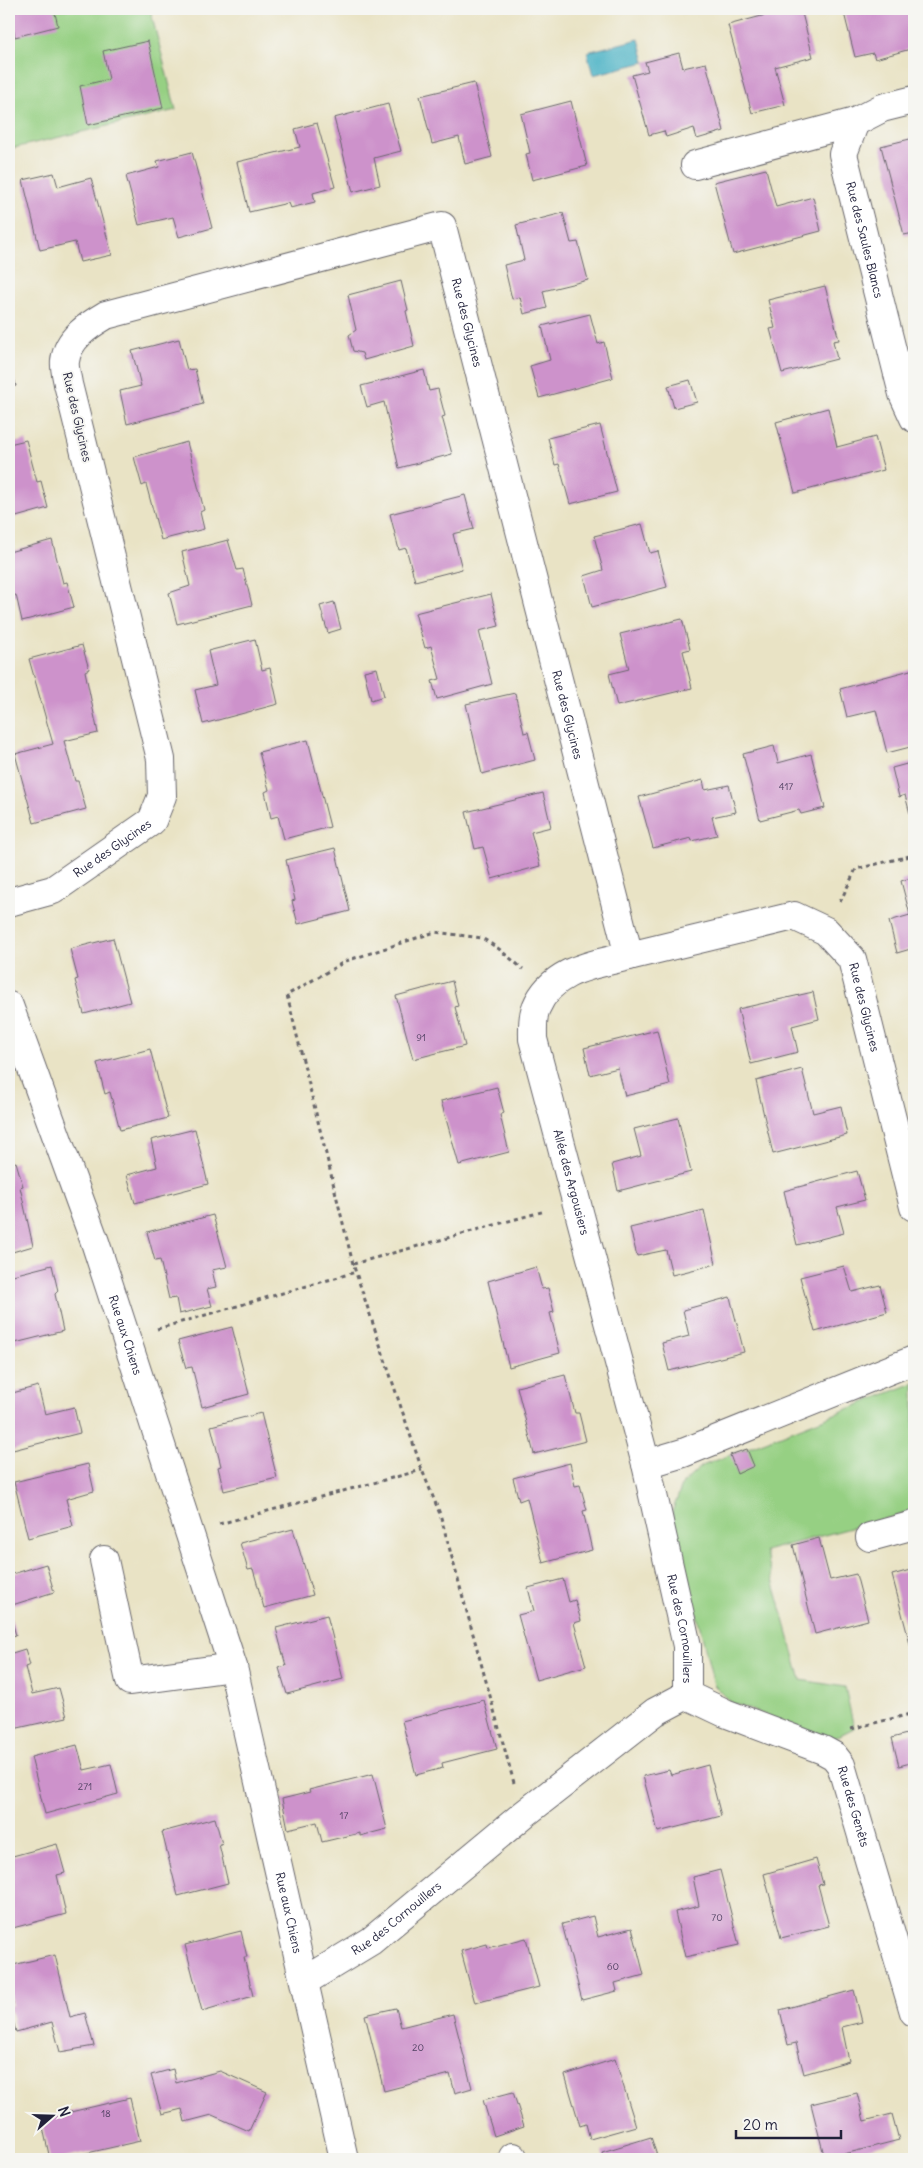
<svg xmlns="http://www.w3.org/2000/svg" width="923" height="2168" font-family="Delius,sans-serif">
	<rect width="100%" height="100%" fill="#f6f6f2"/>
	<filter id="ink" filterUnits="userSpaceOnUse"><feTurbulence type="fractalNoise" baseFrequency=".02" numOctaves="2"/><feDisplacementMap in="SourceGraphic" scale="10" xChannelSelector="R" yChannelSelector="G"/><feConvolveMatrix kernelMatrix="1 2 1 2 8 2 1 2 1" color-interpolation-filters="sRGB"/></filter>
	<filter id="wash" filterUnits="userSpaceOnUse"><feTurbulence type="fractalNoise" baseFrequency=".0096" numOctaves="4" result="noise"/><feDisplacementMap in="SourceGraphic" scale="20" xChannelSelector="R" yChannelSelector="G"/><feGaussianBlur stdDeviation="1.12" result="paint"/><feColorMatrix in="noise" values="0 0 0 0 0 0 0 0 0 0 0 0 0 0 0 0 0 1.4 0 .05"/><feComposite in="paint" operator="in"/></filter>
	<g filter="url(#wash)">
		<rect width="100%" height="100%" fill="#e9e3c5"/>
		<!-- green -->
		<path fill="#96d083" stroke="#5c795f" d="M9 9H150L176 110 9 149Z
			M914 1383V1511L765 1551 801 1680 845 1687 854 1728 832 1739 732 1703 714 1685 672 1512 683 1483 702 1466Z"/>
		<!-- water -->
		<path fill="#46b1c4" stroke="#346a80" d="M639 39 645 62 593 75 587 52Z"/>
		<g id="blocks">
			<!-- building -->
			<path fill="#cd92cb" d="M9 9H54L58 26 15 37Z
				M788 9H801L813 57 775 67 785 105 752 113 728 25Z
				M843 9H914V48L875 59 873 53 855 57Z
				M148 41 163 108 88 125 80 86 109 79 103 51Z
				M679 53 683 68 706 63 724 131 697 139 694 128 666 137 664 131 649 135 632 75 648 71 645 62Z
				M474 83 492 157 465 164 459 137 432 144 420 96Z
				M571 101 587 166 532 180 526 154 530 153 521 114Z
				M388 104 401 151 374 158 380 185 353 192 334 118Z
				M317 123 335 187 313 193 315 202 290 208 288 203 249 212 237 162 300 147 295 129Z
				M914 138V233L904 235 881 146Z
				M192 152 212 228 179 237 173 217 139 225 126 176 159 167 157 161Z
				M766 169 776 207 813 197 821 231 733 254 714 182Z
				M54 173 58 187 91 178 112 255 80 262 75 242 40 250 23 180Z
				M563 213 571 243 578 242 588 280 543 291 547 308 524 314 520 297 512 299 504 265 524 260 516 225Z
				M401 281 408 310 406 311 414 346 364 360 362 353 353 351 349 335 356 330 348 295Z
				M825 286 839 340 833 341 837 359 782 373 770 329 775 328 768 300Z
				M590 314 598 344 604 342 613 378 539 398 530 366 550 360 542 326Z
				M179 339 187 370 195 369 203 404 127 424 120 391 141 386 132 351Z
				M9 357 16 386 9 388Z
				M424 370 429 391 438 389 445 416 442 417 452 454 399 468 384 402 367 407 361 386Z
				M690 380 697 402 674 408 668 386Z
				M828 408 837 447 875 437 884 470 795 493 776 422Z
				M600 425 617 492 570 504 559 464 555 465 548 438Z
				M26 440 37 482 41 481 48 508 9 519V444Z
				M187 442 204 510 200 512 204 529 161 540 146 484 142 486 134 457Z
				M465 495 474 529 453 534 462 569 415 581 406 548 399 550 390 514Z
				M642 524 650 553 658 551 667 587 592 607 584 576 603 570 594 536Z
				M52 540 63 583 67 582 74 607 22 621 16 595 9 596V552Z
				M228 540 237 570 243 569 252 605 177 624 169 593 190 586 182 552Z
				M491 594 499 626 479 631 492 684 437 699 432 681 440 679 431 646 425 648 415 613Z
				M334 602 341 629 328 633 320 606Z
				M682 619 690 649 683 651 692 688 617 706 609 674 629 669 620 634Z
				M255 639 262 670 270 668 278 704 203 724 195 690 216 685 208 651Z
				M82 645 89 669 85 671 98 733 64 741 75 781H78L86 809 34 823 15 754 53 744 29 659Z
				M377 668 384 696 371 700 364 671Z
				M914 669V746L887 753 876 710 847 717 840 689Z
				M515 693 524 733 528 732 535 760 482 774 466 704Z
				M308 740 330 827 284 839 278 816 271 818 265 792 269 790 259 752Z
				M774 746 778 763 811 754 825 808 801 814 799 810 760 820 743 754Z
				M914 762V829L905 795 899 797 892 768Z
				M703 780 705 790 729 785 736 812 712 817 717 835 692 841 691 838 653 848 639 797Z
				M543 793 551 827 531 832 540 866 492 879 483 847 475 849 466 812Z
				M335 848 350 911 298 924 292 901 295 900 286 860Z
				M914 877V948L897 953 889 921 910 915 901 881Z
				M113 938 130 1002 84 1014 75 980 78 979 70 949Z
				M452 981 458 1006 455 1007 465 1046 413 1059 396 996Z
				M813 992 819 1019 792 1026 798 1052 751 1064 738 1009Z
				M657 1030 670 1085 625 1096 618 1068 590 1075 584 1048Z
				M150 1049 168 1118 120 1130 110 1092 105 1094 97 1063Z
				M802 1069 813 1113 841 1106 847 1135 773 1154 756 1081Z
				M497 1087 504 1113 500 1115 509 1152 459 1165 441 1101Z
				M678 1118 691 1172 618 1191 612 1164 641 1156 634 1129Z
				M195 1129 208 1184 135 1203 127 1175 157 1167 151 1140Z
				M16 1162 23 1186 20 1187 33 1246 9 1253V1164Z
				M857 1171 865 1200 837 1207 844 1233 797 1245 784 1191Z
				M704 1210 716 1264 672 1275 666 1250 637 1256 630 1228Z
				M213 1215 227 1267 212 1270 216 1287 207 1289 212 1306 179 1314 176 1298 169 1299 160 1260 155 1261 147 1232Z
				M52 1265 58 1291 55 1294 63 1331 15 1343 9 1319V1276Z
				M844 1266 852 1292 880 1285 887 1312 815 1332 800 1277Z
				M536 1267 542 1289 548 1288 554 1312 550 1313 560 1353 509 1367 488 1281Z
				M730 1297 744 1352 669 1371 662 1343 689 1336 683 1310Z
				M232 1327 249 1394 202 1407 192 1367 186 1368 178 1341Z
				M565 1375 575 1413H579L586 1441 534 1454 517 1387Z
				M38 1386 45 1414 74 1407 80 1433 9 1451V1394Z
				M261 1413 277 1478 224 1491 218 1467 221 1466 211 1426Z
				M747 1449 754 1466 737 1474 730 1455Z
				M570 1463 575 1486 580 1485 587 1510 583 1511 592 1550 543 1563 527 1498 519 1501 513 1478Z
				M88 1464 94 1491 66 1499 73 1526 28 1538 14 1482Z
				M293 1529 313 1595 264 1608 253 1569 248 1570 240 1543Z
				M819 1538 830 1580 856 1574 868 1620 815 1634 793 1545Z
				M46 1564 54 1592 9 1606V1575Z
				M914 1569V1647L911 1648 892 1575Z
				M563 1579 569 1602 575 1600 581 1621 574 1623 586 1666 536 1680 518 1615 534 1611 528 1588Z
				M9 1612 16 1635 9 1637Z
				M327 1615 343 1679 287 1694 279 1668 286 1666 276 1628Z
				M25 1649 30 1665 25 1667 32 1694 59 1688 67 1717 9 1730V1654Z
				M484 1700 497 1749 442 1763 443 1768 416 1775 402 1721Z
				M914 1732V1762L899 1766 892 1738Z
				M77 1745 84 1770 111 1764 118 1794 45 1814 31 1757Z
				M708 1765 721 1816 658 1832 643 1776 669 1770 671 1775Z
				M373 1774 387 1829 360 1836V1833L322 1842 317 1822 288 1829 282 1799 310 1792 309 1790Z
				M215 1818 222 1844H219L228 1883 178 1896 162 1832Z
				M57 1844 65 1873 57 1875 66 1914 9 1929V1857Z
				M816 1859 823 1884 818 1885 829 1926 781 1938 764 1874Z
				M720 1870 739 1945 685 1957 675 1912 699 1906 693 1877Z
				M593 1916 598 1937 632 1928 644 1975 615 1983 617 1991 582 2000 562 1924Z
				M241 1931 247 1957H244L253 1996 202 2011 185 1945Z
				M526 1938 539 1987 475 2003 461 1951 487 1944 488 1948Z
				M55 1955 70 2017 85 2013 94 2046 60 2052 52 2022 16 2032 9 2006 13 2005 9 1986V1966Z
				M854 1990 862 2022 842 2027 849 2061 804 2074 796 2043 788 2045 780 2010Z
				M396 2008 401 2027 453 2014 472 2088 455 2093 450 2074 384 2091 365 2015Z
				M615 2059 636 2126 590 2139 586 2124 580 2126 565 2075Z
				M173 2069 176 2083 220 2071 267 2092 249 2131 212 2115 185 2122 182 2109 162 2114 151 2075Z
				M513 2092 524 2126 494 2136 483 2100Z
				M857 2093 864 2121 892 2114 899 2140 825 2159 811 2104Z
				M130 2098 140 2141 61 2159H50L41 2119Z
				M651 2137 658 2159H604L602 2152Z"/>
		</g>
	</g>
	<g filter="url(#ink)">
		<use href="#blocks" fill-opacity="0" stroke="#68666b" stroke-width="1"/>
		<g fill="none" stroke-linecap="round" stroke-linejoin="round">
			<defs>
				<g id="minor">
					<path id="s1" d="M914 100 882 108 855 122 843 154 903 394 914 418"/>
					<path d="M695 165 855 122"/>
					<path id="s2" d="M9 902 53 890 152 821 162 796 161 759 68 384C67 377 64 368 65 361 68 338 89 325 106 315L442 226 629 956 794 916 826 931 852 959 914 1207"/>
					<path id="s3" d="M629 956C593 965 552 969 536 1008 532 1017 533 1030 533 1039L646 1464 687 1646V1695"/>
					<path id="s4" d="M9 1006 95 1242 233 1667 344 2159"/>
					<path d="M646 1464 683 1453 914 1360"/>
					<path d="M870 1537 914 1525"/>
					<path d="M104 1560 130 1681 233 1667"/>
					<path id="s5" d="M687 1695 725 1713 823 1750 834 1756 841 1765 914 2012"/>
					<path id="s6" d="M305 1981 371 1941 523 1815 655 1712 687 1695"/>
					<path d="M513 2157V2159"/>
				</g>
			</defs>
			<!-- minor casing -->
			<use href="#minor" stroke="#68666b" stroke-width="30"/>
			<!-- path -->
			<path stroke="#68666b" stroke-width="3" stroke-dasharray="4 4" stroke-linecap="butt" d="M840 902 856 869 914 855
				M353 1264 545 1211
				M157 1329 356 1272
				M219 1524 422 1470
				M851 1729 914 1713
				M514 1783 440 1514 422 1470 353 1264 287 995 346 961 435 932 482 938 499 949 523 969"/>
			<!-- minor -->
			<use href="#minor" stroke="#fff" stroke-width="28"/>
		</g>
	</g>
	<g text-anchor="middle" stroke-width="4" stroke-linejoin="round" paint-order="stroke">
		<!-- number labels -->
		<g font-size="10" fill="#4d3e5f">
			<text x="786" y="790">417</text>
			<text x="421" y="1041">91</text>
			<text x="85" y="1790">271</text>
			<text x="344" y="1819">17</text>
			<text x="717" y="1921">70</text>
			<text x="613" y="1970">60</text>
			<text x="418" y="2051">20</text>
			<text x="106" y="2117">18</text>
		</g>
		<!-- street labels -->
		<g font-size="12" fill="#22223b" stroke="#f6f6f2">
			<text dy="4" stroke="none"><textPath href="#s1" startOffset="186">Rue des Saules Blancs</textPath></text>
			<text dy="4" stroke="none"><textPath href="#s2" startOffset="1151">Rue des Glycines</textPath></text>
			<text transform="translate(77 417) rotate(77)" y="4">Rue des Glycines</text>
			<text dy="4" stroke="none"><textPath href="#s2" startOffset="1556">Rue des Glycines</textPath></text>
			<text dy="4" stroke="none"><textPath href="#s2" startOffset="118">Rue des Glycines</textPath></text>
			<text dy="4" stroke="none"><textPath href="#s2" startOffset="2098">Rue des Glycines</textPath></text>
			<text dy="4" stroke="none"><textPath href="#s3" startOffset="291">Allée des Argousiers</textPath></text>
			<text dy="4" stroke="none"><textPath href="#s4" startOffset="349">Rue aux Chiens</textPath></text>
			<text dy="4" stroke="none"><textPath href="#s3" startOffset="751">Rue des Cornouillers</textPath></text>
			<text dy="4" stroke="none"><textPath href="#s5" startOffset="214">Rue des Genêts</textPath></text>
			<text dy="4" stroke="none"><textPath href="#s4" startOffset="950">Rue aux Chiens</textPath></text>
			<text dy="4" stroke="none"><textPath href="#s6" startOffset="111">Rue des Cornouillers</textPath></text>
		</g>
	</g>
	<!-- margin -->
	<rect width="923" height="2168" fill="none" stroke="#f6f6f2" stroke-width="30"/>
	<!-- north arrow -->
	<g transform="translate(52 2116) rotate(70)" stroke="#f6f6f2" stroke-width="4" paint-order="stroke">
	<path d="M0-4L9 19L0 12L-9 19Z" fill="#22223b"/>
	<text y="-8" font-size="14" font-weight="bold" text-anchor="middle" fill="#22223b">N</text>
	</g>
	<!-- scale -->
	<path d="M736 2130v8h105v-8" fill="none" stroke="#22223b" stroke-width="2.5"/>
	<text x="743" y="2130" font-size="15" fill="#22223b" stroke="#f6f6f2" stroke-width="4" paint-order="stroke">20 m</text>
</svg>
